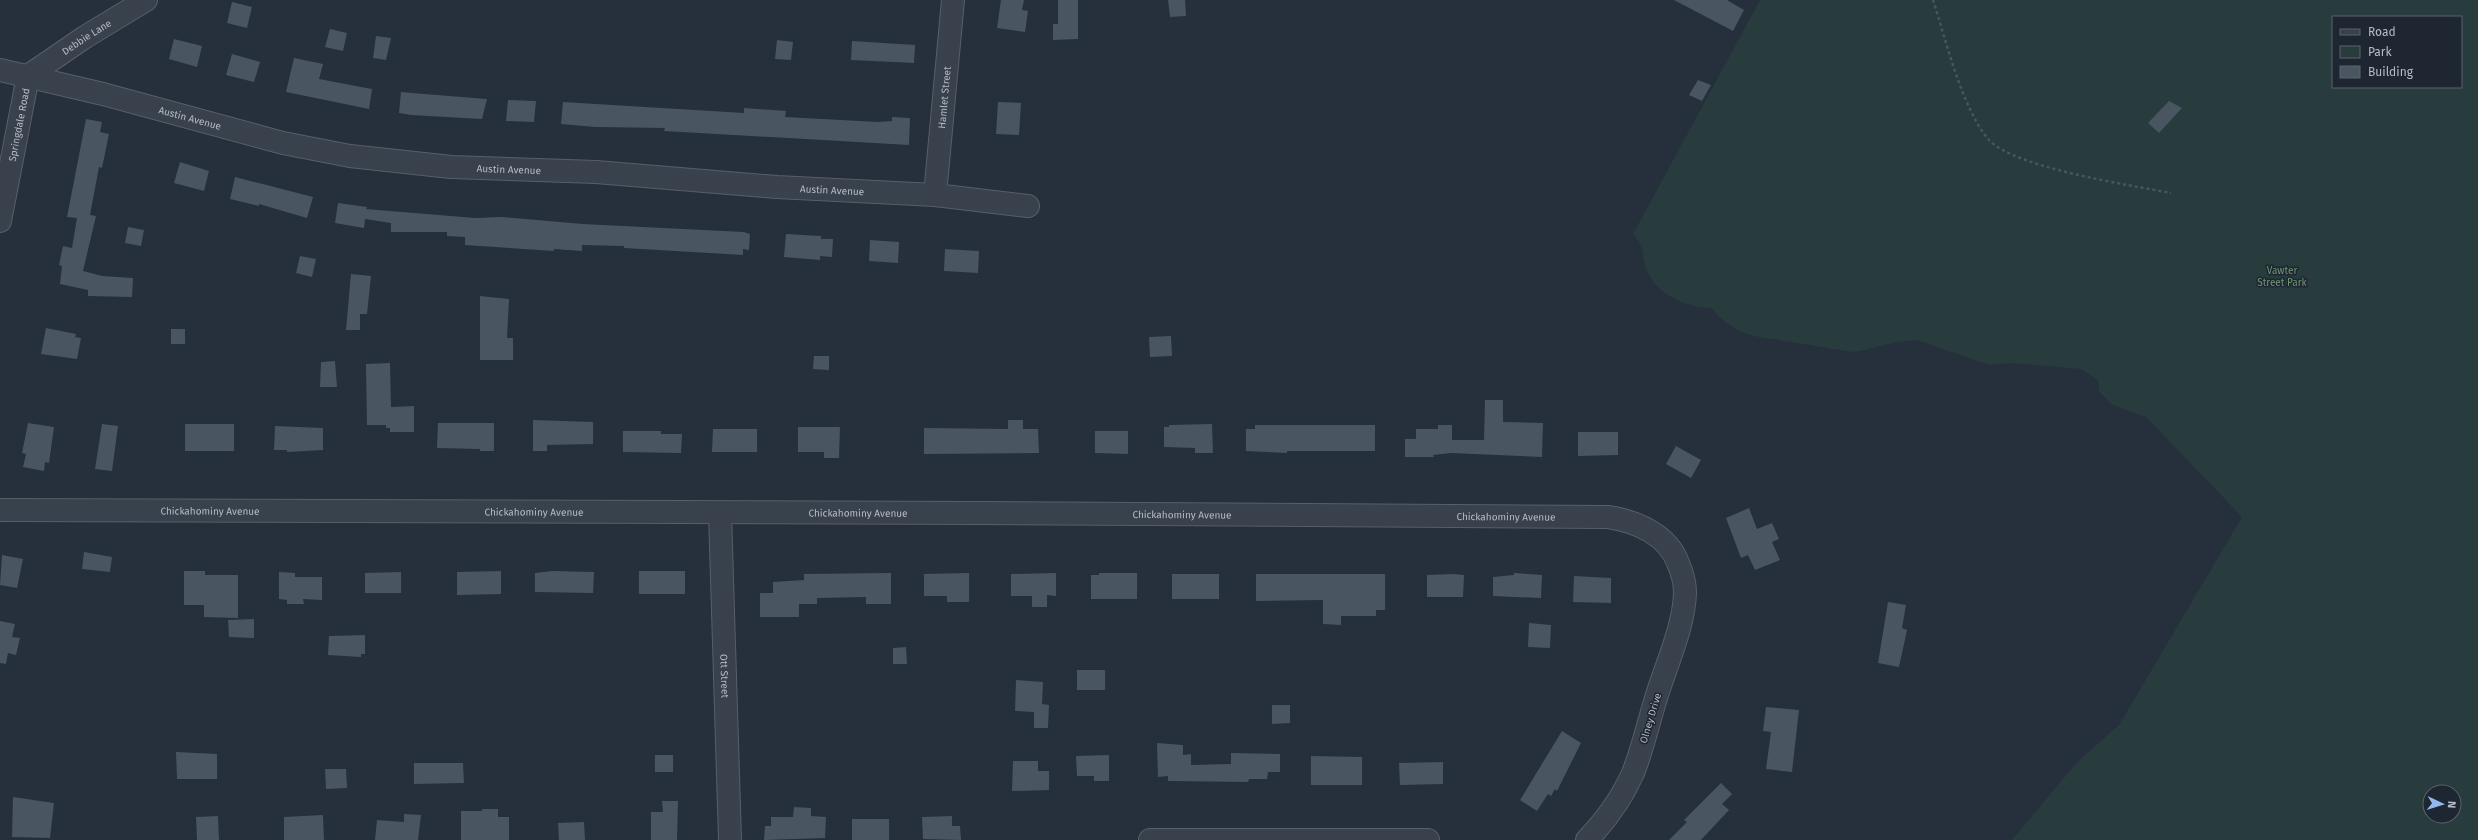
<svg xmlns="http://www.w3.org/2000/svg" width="2478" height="840" font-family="'Fira Sans',sans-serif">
	<rect width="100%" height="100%" fill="#262f3c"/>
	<!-- green -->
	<path fill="#283b3d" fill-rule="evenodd" d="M1760 0H2478V840H2012L2078 761 2119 725 2242 517 2147 418 2111 404 2099 391 2098 380 2081 369 2011 363 1989 365 1920 341C1897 338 1875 350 1852 352L1753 336C1736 330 1722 323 1712 308 1687 308 1657 295 1647 271 1640 254 1647 250 1633 234ZM2333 17H2461V87H2333ZM2430 792H2454V816H2430Z"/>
	<!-- building -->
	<path fill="#4a5562" d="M1001 0H1024L1022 10 1028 11 1025 32 997 28Z
		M1058 0H1078V39L1053 40V24H1058Z
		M1168 0H1185L1186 16 1170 17Z
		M1674 0H1727L1744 10 1733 31Z
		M232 2 252 7 247 28 227 23Z
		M330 29 347 33 343 51 325 47Z
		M376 36 391 38 386 60 373 58Z
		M174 39 202 46 197 67 169 59Z
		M777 40 793 42 791 60 775 59Z
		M852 41 915 45 914 63 851 60Z
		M232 54 260 62 254 82 226 75Z
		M294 58 323 64 319 79 372 89 369 109 286 92Z
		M1698 80 1711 85 1702 101 1689 95Z
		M401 92 424 94 487 99 482 119 411 115 399 113Z
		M508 100 536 101 534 122 506 121Z
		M2169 101 2182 108 2159 133 2148 123Z
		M563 102 744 113V108L786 111 785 117 878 122 892 121V117L910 118 909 145 664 131 665 128 595 127 561 124Z
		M998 102 1021 103 1019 135 996 134Z
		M86 119 102 122 100 132 109 134 102 168 99 167 90 215 96 216 83 271 102 276 133 278 132 297 88 296V290L60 284 62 266 59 265 63 246 72 248 77 218 67 217Z
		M180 162 209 171 204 191 174 183Z
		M235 177 313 197 307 218 259 204V206L230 199Z
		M338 203 367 207 366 209 475 218 502 217 583 224 744 232 750 234 749 250 743 249V255L624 248V246L582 245V251L554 249V251L465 245V237L447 236V232H391V223L365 219 364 228 335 223Z
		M128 227 144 230 141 246 125 243Z
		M786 234 821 236V239H833L832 257 820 256V260L784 257Z
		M870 240 899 242 898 263 869 261Z
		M945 249 979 251 978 273 944 271Z
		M300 256 316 259 312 277 296 273Z
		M351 274 371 276 367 314H360V330H346Z
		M480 296 509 299 507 338H513V360H480Z
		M46 328 76 334 75 337 81 338 77 359 41 354Z
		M171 329H185V344H171Z
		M1171 336 1172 356 1150 357 1149 337Z
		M814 356H829V370L813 369Z
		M335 361 337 387H320L321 362Z
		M390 363 391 407 414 406V432H390V428H386V425H367L366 364Z
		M1485 400H1503V422L1543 423 1542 457 1451 453 1433 455 1434 457H1405V439H1416V429H1438V425H1452V440H1484Z
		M533 420 593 422V444L547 445V451H533Z
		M1008 420H1023V429H1038L1039 453 924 454V428L1008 429Z
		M28 423 54 427 49 463 45 462 44 471 23 467 26 454 22 453Z
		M438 423H494V451H480V449L437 448Z
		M102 424 118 426 112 471 95 469Z
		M185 424H234V451H185Z
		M1212 424 1213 453H1195V448L1164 447V427H1169V425Z
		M1255 425H1375V451H1287V453L1246 451V429H1255Z
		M275 426 323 428V450L287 452V450H274Z
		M798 427H840L839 458H824V452H798Z
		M713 429H757V452H712Z
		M623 431H661V434H682L681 453 623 452Z
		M1095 431H1128V454L1095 453Z
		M1578 432H1618V455L1578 456Z
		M1676 446 1701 460 1691 478 1666 464Z
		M1749 508 1757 529 1772 523 1779 539 1772 542 1780 560 1755 570 1748 555 1741 558 1726 518Z
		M84 552 112 557 110 572 82 569Z
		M2 555 23 559 17 588 0 585Z
		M184 571H205V575H238V618L204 617V605H184Z
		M501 571V594L457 595V572Z
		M552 571 594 572 593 593 535 592V573Z
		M639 571H685V594H639Z
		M279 572 295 573V577H322V600L303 599 304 604H287V600L279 599Z
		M401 572V593H365V573Z
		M891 573V604H866V597L817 598V604H799V617H760V593H773V582L804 580V574Z
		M969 573V602H947V596H924V574Z
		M1056 573V596L1047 595V607H1032V596H1011V574Z
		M1099 573H1137V599H1091V575H1099Z
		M1514 573 1542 575 1541 598 1493 596V577L1514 575Z
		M1172 574H1219V599H1172Z
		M1256 574H1385V610H1376V616H1341V625L1323 624V600L1256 601Z
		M1454 574 1464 575 1463 597H1427V575Z
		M1574 576 1611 578V603L1573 602Z
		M1888 602 1906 605 1902 628 1907 630 1899 667 1878 663Z
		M254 619V638L229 637 228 620Z
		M0 621 15 624 12 637 20 638 16 655 8 653 6 664 0 663Z
		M1529 623 1551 625 1550 648 1528 647Z
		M365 635V654H361V657L328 655 329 636Z
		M906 647 907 664H893V648Z
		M1077 670H1105V690H1077Z
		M1016 680 1043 682 1042 704 1049 705 1048 728H1034V712L1015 711Z
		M1272 705H1290V723L1272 724Z
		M1766 707 1799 710 1792 772 1766 769 1771 732 1763 731Z
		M1562 731 1581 743 1557 791 1555 789 1551 796 1548 794 1537 811 1520 800Z
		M1157 743 1183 745V755L1191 754V765L1231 764V753L1280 754V772H1268L1267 779H1249L1248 782 1168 781V776L1158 777Z
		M176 752 217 754V779H177Z
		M655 755H673V772H655Z
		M1109 755V781H1094V776H1077L1076 756Z
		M1311 756 1362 757V785H1311Z
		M1013 761H1038V771H1049V790L1012 791Z
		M1443 762V784L1400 785 1399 763Z
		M414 763H463L464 783 414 784Z
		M325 769H346L347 788 326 789Z
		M1721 783 1732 794 1722 804 1729 810 1701 840H1669L1687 822 1684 820Z
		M13 797 54 803 50 838 12 837Z
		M662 801H678L677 840H651V812H663Z
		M794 807 811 808V816L826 817 825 838 764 840 765 826H771V817H793Z
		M482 809H498V817H509V840H461V811H482Z
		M404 814 421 815 418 840H375L377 820 404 822Z
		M323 815 324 840H284V817Z
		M218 816 219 840H197L196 817Z
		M952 816V826H960L961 840 923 839 922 817Z
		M852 819H889V840H852Z
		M584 822 585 840H559L558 823Z"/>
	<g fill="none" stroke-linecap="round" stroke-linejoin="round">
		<defs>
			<g id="minor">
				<path id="s1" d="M0 70 103 94 283 143 350 156 451 167 596 172 777 187 935 195 1028 206"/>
				<path id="s2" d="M935 195 953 0"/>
				<path id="s3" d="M0 221 28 76 85 37 146 0"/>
				<path id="s4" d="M0 510 981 513 1608 517C1636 521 1668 535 1678 563 1682 572 1685 583 1685 593 1684 626 1667 663 1657 695 1649 720 1643 748 1633 773 1622 798 1606 820 1587 840"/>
				<path id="s5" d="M720 513 730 840"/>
				<path d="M1150 840H1428"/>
			</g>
		</defs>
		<!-- minor casing -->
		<use href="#minor" stroke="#575f6a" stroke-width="24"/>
		<!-- path -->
		<path stroke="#45585a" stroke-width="2.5" stroke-dasharray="3 3" stroke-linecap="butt" d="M1933 0C1946 40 1962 109 1989 140 2015 168 2130 185 2171 193"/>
		<!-- minor -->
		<use href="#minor" stroke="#39414c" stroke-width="22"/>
	</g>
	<g text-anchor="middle" stroke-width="3" stroke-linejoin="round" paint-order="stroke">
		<!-- street labels -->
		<g font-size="10" fill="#b5bcc7" stroke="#1e2631">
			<text dy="4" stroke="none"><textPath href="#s3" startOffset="218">Debbie Lane</textPath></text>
			<text dy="4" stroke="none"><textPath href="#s2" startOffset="98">Hamlet Street</textPath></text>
			<text dy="4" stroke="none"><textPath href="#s1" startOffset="196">Austin Avenue</textPath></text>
			<text dy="4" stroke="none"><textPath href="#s3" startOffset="98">Springdale Road</textPath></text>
			<text dy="4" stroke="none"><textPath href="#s1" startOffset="520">Austin Avenue</textPath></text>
			<text dy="4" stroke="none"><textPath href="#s1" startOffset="844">Austin Avenue</textPath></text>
			<text dy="4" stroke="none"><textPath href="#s4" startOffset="210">Chickahominy Avenue</textPath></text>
			<text dy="4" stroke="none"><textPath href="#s4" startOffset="534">Chickahominy Avenue</textPath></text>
			<text dy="4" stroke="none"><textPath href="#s4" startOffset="858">Chickahominy Avenue</textPath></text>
			<text dy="4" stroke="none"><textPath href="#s4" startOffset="1182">Chickahominy Avenue</textPath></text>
			<text dy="4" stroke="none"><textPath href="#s4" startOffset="1506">Chickahominy Avenue</textPath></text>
			<text dy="4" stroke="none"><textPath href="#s5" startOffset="163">Ott Street</textPath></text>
			<text transform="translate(1650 718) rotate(-73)" y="4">Olney Drive</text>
		</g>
		<!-- park labels -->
		<g font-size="10" fill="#6e9777" stroke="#1e2631">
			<text x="2282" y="274">Vawter<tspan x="2282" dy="12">Street Park</tspan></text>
		</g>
	</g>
	<!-- legend -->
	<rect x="2332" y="16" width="130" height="72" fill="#1e2631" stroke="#5a626d"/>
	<rect x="2340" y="29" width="20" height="6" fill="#39414c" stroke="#5a626d"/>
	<text x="2368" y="36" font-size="12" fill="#b5bcc7">Road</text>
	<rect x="2340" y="46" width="20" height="12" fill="#283b3d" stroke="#5a626d"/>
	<text x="2368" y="56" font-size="12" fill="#b5bcc7">Park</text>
	<rect x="2340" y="66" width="20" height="12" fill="#4a5562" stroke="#5a626d"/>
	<text x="2368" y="76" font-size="12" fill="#b5bcc7">Building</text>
	<!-- north arrow -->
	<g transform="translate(2442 804) rotate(94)"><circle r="19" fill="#1e2631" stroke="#5a626d"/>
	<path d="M0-3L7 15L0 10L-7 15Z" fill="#91b7f1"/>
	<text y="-6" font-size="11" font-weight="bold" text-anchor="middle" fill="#b5bcc7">N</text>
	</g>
</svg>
